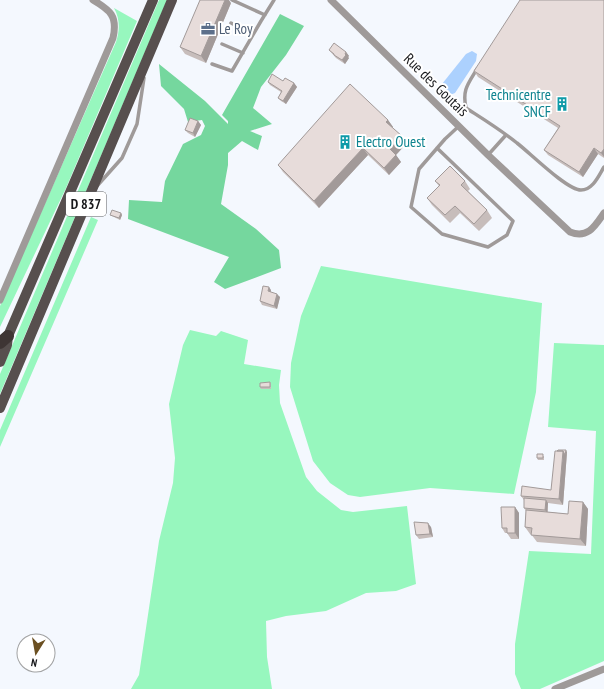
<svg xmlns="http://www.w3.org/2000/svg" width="604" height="689" font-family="'PT Sans Narrow',sans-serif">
	<rect width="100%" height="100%" fill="#f4f8fe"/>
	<!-- green -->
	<path fill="#97f7be" d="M159 0H167L0 394V374Z
		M114 8 137 21 66 188 0 327V306L116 42C120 30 120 19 114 8Z
		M91 217 98 220 0 447V430Z
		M321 266 542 303 536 392 514 494 430 488 360 497 348 495 330 483 313 461 290 387 291 363 301 316Z
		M190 330 216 336 221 331 248 340 244 364 281 370 279 385 280 403 306 477 317 491 341 510 353 512 407 506 416 584 396 591 366 593 326 611 286 616 266 621 267 657 272 689H131L139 675 159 541 173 483 175 458 169 404 183 345Z
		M554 343 604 345V661L540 689H521L515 674V644L529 551 591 554 596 431 548 427Z"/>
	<!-- forest -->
	<path fill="#75d79e" d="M280 14 304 26 286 55 261 87 253 108 272 124 250 131 262 136 258 150 242 141 228 153V165L221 204 256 229 279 250 281 268 225 289 214 282 229 257 128 219 129 200 162 202 165 181 183 144 201 135 205 126 202 120 188 122 184 109 161 86 159 64 205 101 228 124V121L222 115Z"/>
	<!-- water -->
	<path fill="#acd1fe" d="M472 51 477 54 476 61 455 93 450 95 443 92 442 84 466 54Z"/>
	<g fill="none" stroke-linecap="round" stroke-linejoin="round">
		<!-- lane -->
		<path stroke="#9f9a99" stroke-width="3.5" d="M232 0 265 15
			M231 23 253 34
			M222 44 243 53
			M212 64 232 71 261 21 274 0
			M477 69C468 84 462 90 466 108 483 119 501 130 517 143 530 153 567 190 581 190 593 190 599 175 604 167
			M437 148 513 221 507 235 488 247 442 234 411 207 419 169 445 139 459 126
			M488 155 506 135
			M97 186 122 158 137 124 144 78"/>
		<!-- street -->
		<path stroke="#9f9a99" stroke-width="7" d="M331 0 488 155 570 232C588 239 595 226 604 213
			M0 300 113 38C118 16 110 10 93 0
			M555 689 604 669"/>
		<!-- primary -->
		<path stroke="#574f4e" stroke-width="10" d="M0 362 7 345 8 336 153 0
			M0 408 172 0"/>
		<!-- highway -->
		<path stroke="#3e3534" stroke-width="12" d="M0 343 8 336"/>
	</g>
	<!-- wall -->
	<path fill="#c7bdbb" d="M604 0V158L598 154 583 177 548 155 544 150 558 128 478 77 474 71Z
		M231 3 206 63 185 54 180 47Z
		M329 50 346 52 349 56 348 57 349 58 345 64 336 58Z
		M283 81 294 83 297 87 286 104 281 101 278 98 281 92 270 85 268 82Z
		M388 120 393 127V128L407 143 396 155 401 162 389 175 368 155 319 208 283 172 278 165Z
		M198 121 201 125 195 137 188 133 185 130Z
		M435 181H465L470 189 468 191 487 210 492 218 479 231 460 213 450 223 432 205 427 198 439 186Z
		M121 213 122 215 120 220 110 215Z
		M271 290V292L280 297 277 309 262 305 260 301Z
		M270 382 271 384V389H261L260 387Z
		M567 452 563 505 548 503V512L568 514 583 502 588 509 586 546 537 542 531 534H530L525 527 526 511 524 508V500L521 496 551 490Z
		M544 456V460H538L537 458Z
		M515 507 519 513V539H511L507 533H505L502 528Z
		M431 527 433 537 419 539 416 535Z"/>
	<!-- shaded-wall -->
	<path fill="#a29a99" d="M225 0H229L231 3 206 63 201 56Z
		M346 52 349 56 348 57 349 58 345 64 342 60Z
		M294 83 297 87 286 104 283 101Z
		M388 120 393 127 391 129 386 122Z
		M198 121 201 125 195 137 193 133Z
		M402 136 407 143 395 156 390 149Z
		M363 148 368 155 319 208 314 201Z
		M594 148 598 154 583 177 579 172Z
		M604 149V157L601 153Z
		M396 155 401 162 389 175 384 168Z
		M121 213 122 215 120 220 119 218Z
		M269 287 271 290 270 295 268 291Z
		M277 294 280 297 277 309 274 306Z
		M566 450 567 452 563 505 559 499 563 451Z
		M546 500 548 503 547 514 545 510Z
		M583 502 588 509 586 546 580 539Z
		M515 507 519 513V539L515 533Z
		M428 523 431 527 433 537 430 534Z"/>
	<!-- building -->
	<path fill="#e7dcda" stroke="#a29a99" d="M200 0H225L201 56 180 47Z
		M520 0H604V149L601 153 594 148 579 172 544 150 560 126 474 71Z
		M334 43 346 52 345 54 346 55 342 60 334 55V54L329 50Z
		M272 74 283 81 285 78 294 83 283 101 278 98 282 91 268 82Z
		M350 84 388 120 386 122 402 136 390 149 396 155 384 168 363 148 314 201 278 165Z
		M190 118 198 121 193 133 185 130Z
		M450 166 465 181 461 185 487 210 474 224 455 206 445 215 427 198 440 185 435 181Z
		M112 210 121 213 119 218 110 215Z
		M263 286 269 287 268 291 277 294 274 306 260 301Z
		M270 382V387H260V383Z
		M558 450H566L565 455 563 451H557Z
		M555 451H563L559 499 521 496 522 486 551 490Z
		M537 454H543V458H537Z
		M524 498 546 500 545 510 524 508Z
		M569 501 583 502 580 539 531 535 532 528 525 527 526 510 568 514Z
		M501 507H515V533H507V528H502Z
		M414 522 428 523 430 534 416 535Z"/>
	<!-- icons -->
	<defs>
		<symbol id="office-bare" viewBox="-9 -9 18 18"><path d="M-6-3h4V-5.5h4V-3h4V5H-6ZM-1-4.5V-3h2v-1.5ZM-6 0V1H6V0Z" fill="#5c6f8a" stroke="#fff" stroke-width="2.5" paint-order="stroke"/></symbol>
		<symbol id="building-bare" viewBox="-9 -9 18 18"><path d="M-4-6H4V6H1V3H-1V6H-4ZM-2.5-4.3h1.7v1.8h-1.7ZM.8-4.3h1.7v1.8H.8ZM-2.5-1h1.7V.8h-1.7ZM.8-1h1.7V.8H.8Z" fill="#0f9aa8" stroke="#fff" stroke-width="2.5" paint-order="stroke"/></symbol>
	</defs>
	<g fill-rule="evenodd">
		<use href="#office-bare" x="198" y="19" width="20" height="20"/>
		<use href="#building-bare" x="552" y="94" width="20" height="20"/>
		<use href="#building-bare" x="335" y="132" width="20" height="20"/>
	</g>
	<g text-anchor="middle" stroke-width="4" stroke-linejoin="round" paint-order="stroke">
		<!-- shield labels -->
		<rect fill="#fff" stroke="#5d5d5f" stroke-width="1" x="66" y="192" width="40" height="24" rx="3"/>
		<g font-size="14" font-weight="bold" fill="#17181b">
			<text x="86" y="209">D 837</text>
		</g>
		<!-- service labels -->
		<g font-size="15" fill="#4e5e75" stroke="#fff" text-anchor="start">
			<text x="219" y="34">Le Roy</text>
		</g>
		<!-- street labels -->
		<g font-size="15" fill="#17181b" stroke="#fff">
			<text transform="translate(436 85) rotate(44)" y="5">Rue des Goutais</text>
		</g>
		<!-- culture labels -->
		<g font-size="15" fill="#0d838f" stroke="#fff" text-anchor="end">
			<text x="551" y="100">Technicentre<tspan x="551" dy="17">SNCF</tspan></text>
			<text x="356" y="147" text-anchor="start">Electro Ouest</text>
		</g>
	</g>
	<!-- north arrow -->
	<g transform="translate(36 653) rotate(191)"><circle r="19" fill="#ffffff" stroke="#a2a3a4"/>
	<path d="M0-3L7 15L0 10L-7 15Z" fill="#6b5022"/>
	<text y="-6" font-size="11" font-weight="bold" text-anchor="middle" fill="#17181b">N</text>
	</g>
</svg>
